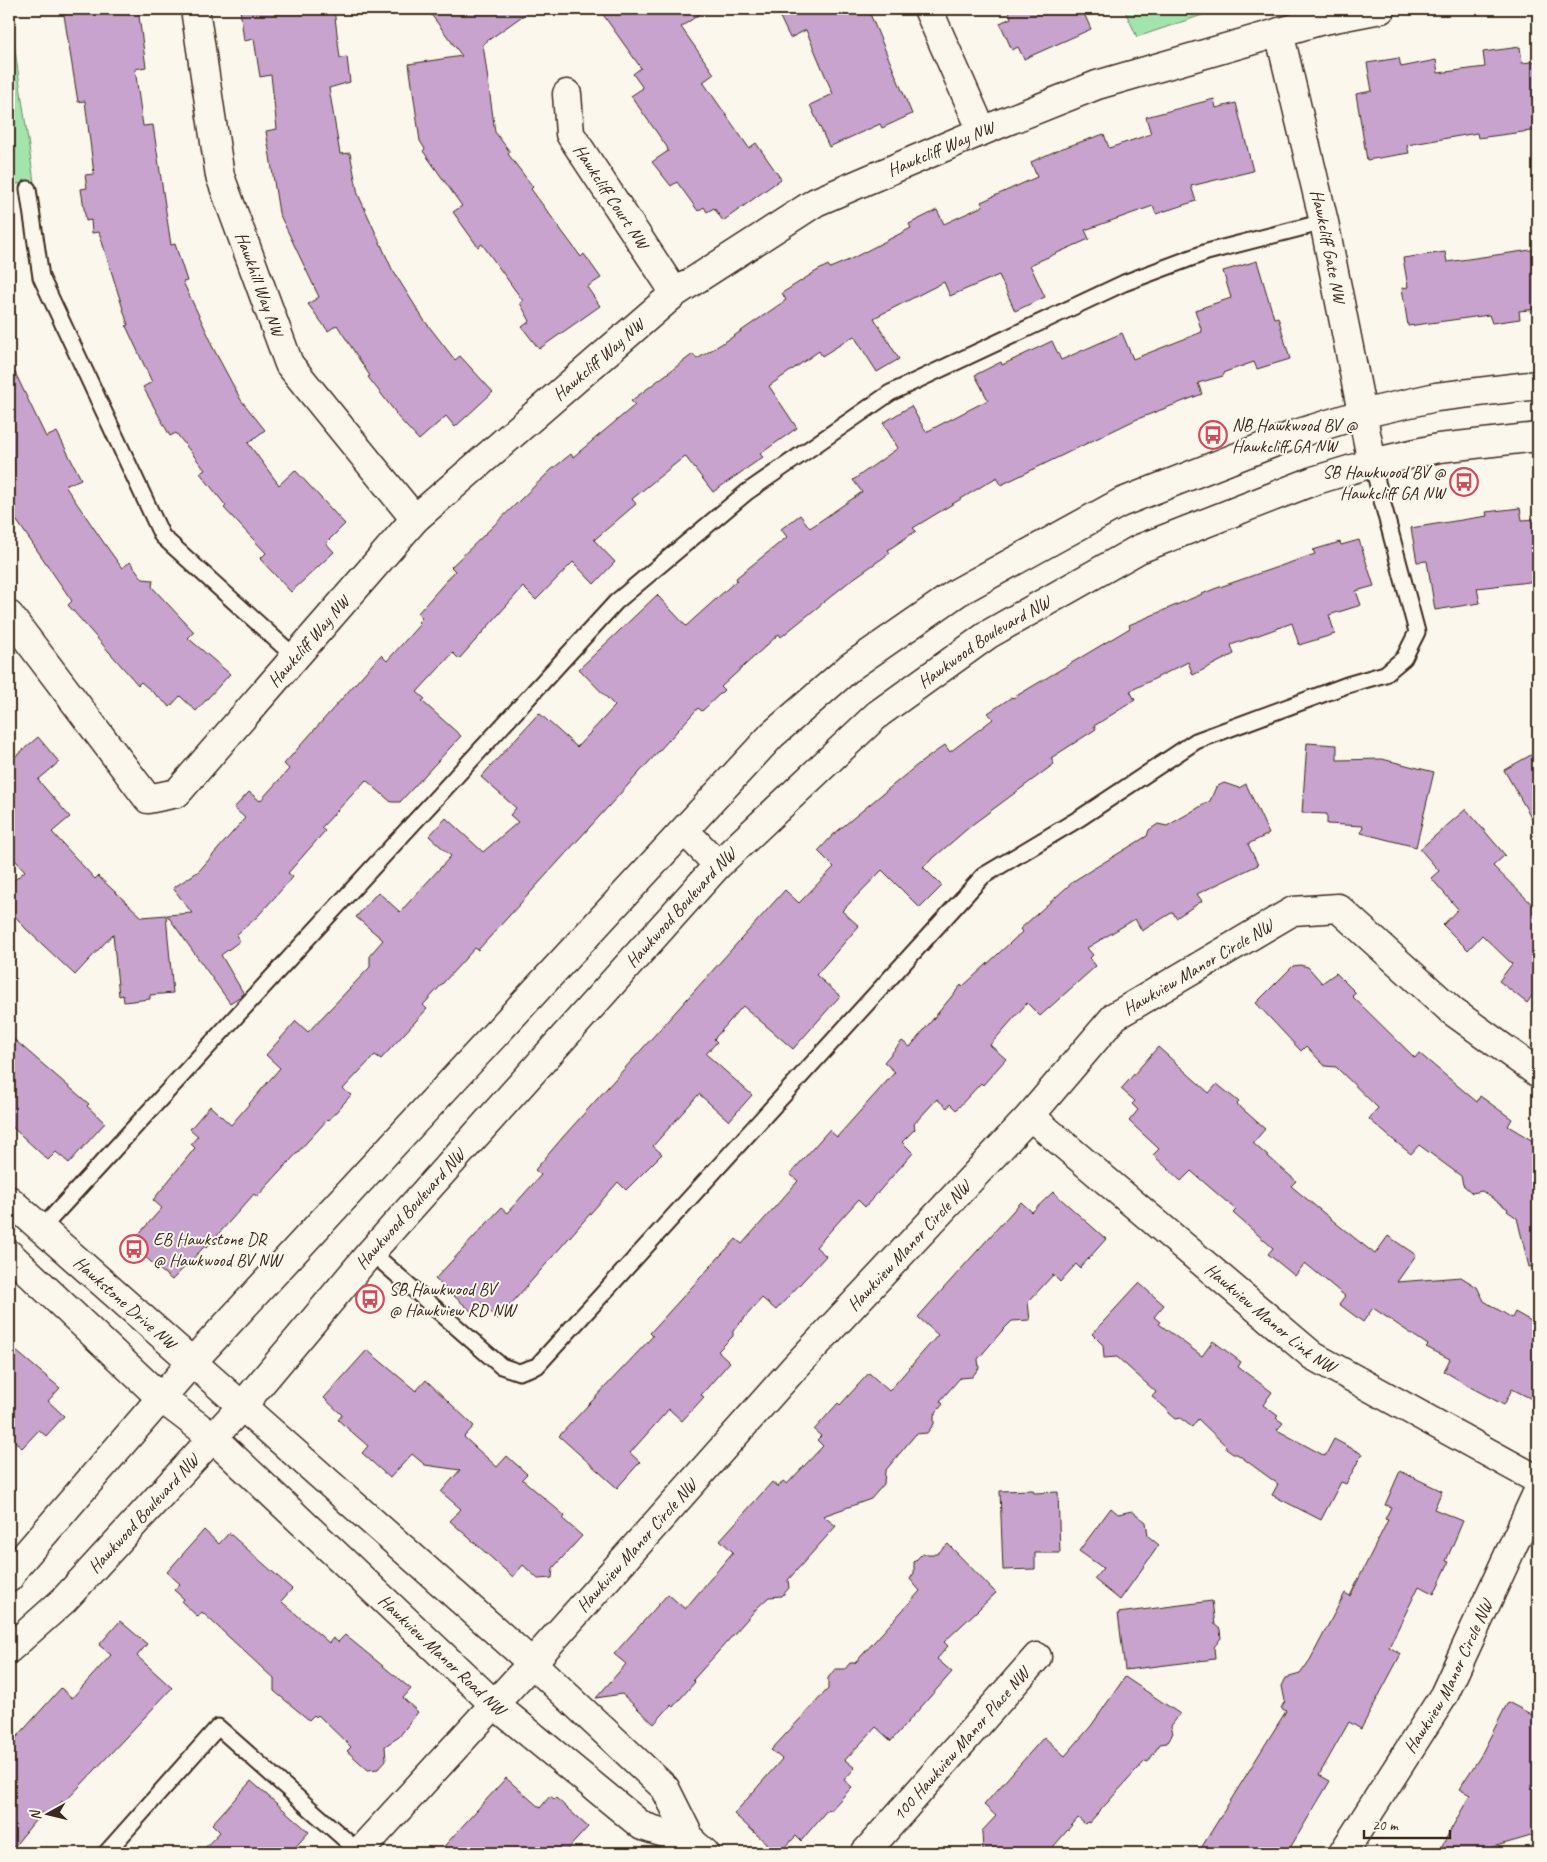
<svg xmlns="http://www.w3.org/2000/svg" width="1547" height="1862" font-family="Caveat,sans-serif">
	<rect width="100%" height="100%" fill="#fbf7ec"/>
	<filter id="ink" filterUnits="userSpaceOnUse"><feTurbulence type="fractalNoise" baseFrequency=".02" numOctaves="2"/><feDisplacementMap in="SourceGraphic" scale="10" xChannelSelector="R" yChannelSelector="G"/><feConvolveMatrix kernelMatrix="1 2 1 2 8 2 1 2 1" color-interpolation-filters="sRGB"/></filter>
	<g filter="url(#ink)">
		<!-- green -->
		<path fill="#a3e3ac" stroke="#6f8665" d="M9 9 34 182 9 185Z
			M1124 9H1220L1137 37Z"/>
		<!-- building -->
		<path fill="#c7a3cd" stroke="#3b2a1e" d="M63 9H138L146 67 135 69 143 126 153 125 171 245 175 244 187 281 183 282 212 343 211 344 241 400 265 430 248 443 279 485 295 470 345 524 326 543 334 552 291 592 260 559 266 553 224 508 226 506 200 473 205 470 176 433 170 436 143 387 152 382 126 326 128 325 99 232 92 233 91 220 86 221 81 189 87 188 85 175 94 174 85 101 78 102Z
			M240 9H334L340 58 347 57 350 82 329 88 340 154 350 153 358 194 392 269 424 320 455 360 460 356 493 392 455 427 446 416 419 440 395 414 396 413 368 377 370 376 337 325 328 331 308 304 319 297 279 213 266 131 277 129 271 75 260 77 254 39 244 41Z
			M427 9H532L483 44 495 132 510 152 508 154 533 187 531 189 581 257 584 254 601 278 587 287 600 306 539 349 522 327 530 321 520 303 523 301 482 244 478 247 453 212 462 206 423 151 425 149 420 141 409 64 462 56Z
			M599 9H707L681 27 714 74 703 82 749 148 756 143 781 179 723 221 714 208 707 212 704 207 698 211 677 182 671 186 652 162 668 151 667 147 631 96 643 88 633 74 641 68Z
			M776 9H868L912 114 882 128 880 124 829 147 810 105 833 94 806 30 790 38Z
			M1008 9H1082L1091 29 1024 59 1018 47 1012 50 1000 23 1011 18Z
			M1520 47 1522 63 1538 61V130L1478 138 1477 133 1407 145 1409 153 1367 160 1356 94 1372 91 1367 63 1399 58 1401 67 1436 60 1438 73 1485 67 1483 52Z
			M1214 99 1216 108 1236 103 1253 171 1191 186 1196 201 1156 214 1153 206 1085 230 1089 239 1030 265 1045 297 1015 311 999 275 950 296 944 282 874 318 899 359 877 372 854 336 822 356 819 351 769 386 797 428 760 454 763 457 713 492 685 456 632 499 636 504 594 540 615 562 594 584 573 562 536 600 523 587 459 659 453 653 417 692 425 699 422 701 461 736 400 802H391L366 780 321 828 325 831 288 873 293 877 257 917 236 935 240 941 221 955 244 994 230 1003 167 915 192 913 173 888 199 871 245 818 234 808 249 792 260 801 289 769 284 764 370 667 381 655 387 661 420 624 418 622 422 618 418 613 455 571 451 567 551 470 571 454 573 457 635 405 631 401 693 354 697 359 731 338 786 300 782 293 815 272 828 265 830 268 849 260 911 228 909 224 937 210 944 224 983 206 981 202 1037 177 1031 162 1060 149 1104 134 1109 148 1151 134 1146 117Z
			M1538 249V309L1519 311 1520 319 1492 323 1489 315 1408 326 1402 288 1408 287 1403 258 1445 252 1447 262Z
			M1257 261 1274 318 1278 317 1290 359 1257 369 1254 362 1225 372 1223 376 1198 383 1202 394 1135 420 1001 485 997 477 913 528 916 531 888 550 890 553 850 581 781 637 779 634 721 687 724 690 702 711 698 708 499 927 478 950 475 948 423 1005 427 1009 381 1059 375 1055 343 1089 351 1095 329 1120 328 1119 257 1197 254 1194 206 1248 205 1246 172 1280 130 1244 162 1208 153 1200 195 1148 191 1144 198 1136 190 1129 210 1106 231 1125 280 1068 266 1055 296 1021 308 1032 370 967V955L383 940 356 917 378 892 400 912 451 856 429 836 446 818 483 852 518 822 510 815 516 808 481 777 539 713 577 747 615 706 579 669 657 595 686 626 737 580 736 578 787 537 781 529 800 515 810 528 862 492 853 480 898 448 883 423 911 406 926 432 988 400 975 375 1001 362 1002 365 1052 341 1061 360 1122 333 1133 359 1202 332 1195 310 1231 298 1223 271Z
			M9 360 46 437 57 432 81 479 65 486 104 543 122 568 130 562 143 579 153 580 152 587 194 632 188 638 230 674 196 711 180 696 170 707 141 682 138 685 68 605 72 601 17 521 9 525Z
			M1520 508 1522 520 1538 519V581L1477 588 1480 603 1435 610 1427 561 1417 562 1411 528 1487 516 1486 512Z
			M1359 540 1374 586 1356 591 1361 605 1329 615 1335 634 1299 645 1292 623 1231 645 1234 654 1193 675 1188 662 1130 691 1135 700 1094 726 1096 729 1051 758 1054 764 973 824 923 867 942 886 920 908 882 870 842 911 859 926 816 975 840 996 817 1022 793 1049 743 1006 714 1039 717 1042 706 1054 752 1095 729 1121 699 1094 653 1146 662 1154 626 1190 618 1182 498 1319 481 1303 472 1312 435 1279 501 1208 507 1213 541 1175 535 1170 563 1137 785 890 799 903 834 867 818 851 834 834 916 766 945 745 950 752 993 719 988 713 1012 697 1013 698 1130 628 1129 625 1214 589 1315 554 1313 550 1340 542 1341 545Z
			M38 737 59 762 38 780 70 817 52 832 95 879 98 876 142 917 166 915 173 993 150 995V999L124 1002 123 995 119 996 113 934 75 975 26 929 9 909V885L25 871 9 853V762Z
			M1307 743 1337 745V760L1382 759 1434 772 1416 847 1361 833 1363 826 1327 824V814L1302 813Z
			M1538 751V829L1504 770Z
			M1224 783 1239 788 1246 784 1269 834 1248 844 1258 865 1197 894 1202 901 1176 918 1173 912 1142 931 1135 919 1087 948 1093 955 1090 958 1096 966 1040 1016 1027 1003 990 1045 1006 1059 983 1085 981 1083 956 1110 950 1104 947 1108 937 1099 914 1124 915 1129 902 1142 913 1153 865 1207 858 1200 816 1247 826 1256 776 1310 762 1298 733 1331V1336L718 1351 730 1362 701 1395 704 1397 682 1421 669 1409 630 1453 640 1462 617 1488 559 1436 653 1336 650 1333 720 1256 736 1239 742 1244 798 1181 790 1174 829 1130 837 1137 895 1072 884 1062 902 1041 910 1047 961 985 962 987 1022 932 1020 929 1075 880 1147 836 1149 830 1158 824 1167 826 1210 801 1216 787Z
			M1466 809 1505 855 1493 866 1538 910V987L1527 1003 1499 981 1512 964 1482 935 1468 950 1443 925 1458 909 1431 878 1439 871 1420 849Z
			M1300 965 1308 967 1322 983 1336 973 1356 993 1352 996 1415 1058 1419 1053 1477 1102 1480 1096 1512 1119 1508 1126 1538 1144V1266L1529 1267 1517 1218 1507 1211 1508 1209 1482 1191 1472 1193 1463 1185 1461 1176 1419 1145 1411 1154 1391 1138 1369 1119 1378 1108 1336 1067 1325 1066 1306 1046 1301 1051 1256 1003 1293 966Z
			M9 1035 89 1104 87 1106 105 1123 69 1163 56 1152 48 1160 9 1124Z
			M1158 1047 1209 1093 1217 1084 1239 1102 1237 1104 1265 1129 1253 1143 1296 1181 1291 1186 1342 1228 1375 1254 1388 1236 1416 1255 1397 1282 1461 1277 1477 1287 1484 1301 1512 1318 1515 1312 1538 1325V1387L1532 1399 1512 1389 1504 1405 1472 1388 1444 1371 1450 1359 1426 1347 1428 1345 1373 1308 1363 1322 1339 1304 1345 1296 1305 1263 1295 1276 1268 1254 1273 1248 1233 1213 1236 1210 1191 1171 1181 1181 1153 1155 1159 1149 1129 1121 1138 1110 1132 1104 1135 1101 1121 1089Z
			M1053 1192 1106 1239 1080 1268 1076 1264 1060 1282 1053 1275 1028 1302 1030 1320 1012 1321 1001 1332 978 1359 979 1368 972 1377 960 1378 940 1401 943 1404 934 1415V1424L927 1433 916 1434 895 1459 885 1471 884 1484 871 1499 823 1516 836 1526 788 1580 789 1588 782 1596 769 1597 758 1607 693 1680 695 1682 673 1707 671 1705 654 1724 622 1694 596 1698 626 1664 614 1654 668 1594 685 1609 733 1552 720 1540 772 1482 778 1487 783 1481 787 1484 823 1446 817 1440 821 1436 814 1430 838 1403 840 1405 869 1373 889 1391 938 1335 918 1317 1021 1202 1032 1212Z
			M1139 1283 1164 1305 1154 1317 1160 1322 1159 1324 1202 1356 1213 1341 1241 1362 1238 1367 1272 1392 1263 1405 1278 1416 1276 1418 1283 1423 1277 1430 1325 1456 1334 1439 1362 1454 1346 1484 1341 1482 1321 1520 1272 1495 1278 1484 1237 1454H1233L1226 1449V1446L1198 1419 1192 1427 1180 1418 1175 1419 1168 1413 1167 1409 1152 1397 1156 1392 1117 1357 1104 1358 1103 1345 1092 1334Z
			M9 1345 60 1388 48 1401 64 1416 46 1436 39 1430 22 1448 9 1436Z
			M367 1350 416 1391 426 1380 474 1426 464 1437 497 1467 507 1456 527 1474 522 1479 565 1516 563 1519 582 1536 553 1568 552 1578 538 1579 523 1565 513 1577 450 1521 461 1509 441 1492 460 1470 425 1465 412 1454 390 1478 362 1453 368 1446 338 1420 342 1415 324 1398Z
			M1400 1471 1442 1491 1434 1509 1463 1521 1446 1561 1449 1562 1434 1594 1419 1586 1389 1647 1401 1654 1361 1729 1349 1722 1319 1775 1330 1781 1287 1853H1198L1286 1711 1281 1708 1285 1701 1282 1686 1286 1678 1300 1674 1310 1660 1345 1593 1350 1596 1388 1520 1385 1519 1391 1507 1385 1505Z
			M1033 1490 1034 1493 1058 1492 1060 1553H1035V1569L1003 1570 1000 1491Z
			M1111 1508 1118 1514 1132 1511 1146 1522 1148 1536 1159 1545 1120 1600 1094 1579 1103 1568 1079 1551Z
			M204 1530 219 1544 229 1533 292 1589 281 1601 329 1643 333 1638 338 1642 345 1635 411 1689 403 1698 418 1712 399 1737 385 1746 386 1760 378 1769 368 1770 347 1751 351 1747 318 1715 316 1717 314 1715 309 1720 274 1691V1679L202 1612 198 1617 182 1602 184 1599 174 1590 180 1584 167 1572Z
			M948 1544 996 1593 944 1642 948 1646 937 1659 952 1672 891 1741 876 1727 845 1760 855 1768 844 1780 852 1787 830 1811 828 1809 801 1841 796 1836 780 1853H767L766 1843 734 1814 782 1759 771 1750 828 1689V1678L835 1669H845L850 1663H855L920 1591 910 1579 914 1573V1562L922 1554H937Z
			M1212 1601 1215 1625 1220 1629 1221 1638 1214 1647 1215 1659 1125 1670 1118 1613Z
			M120 1621 147 1644 137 1656 172 1688 64 1803 62 1801 48 1817 42 1812 9 1853V1746L61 1688 72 1698 111 1655 99 1645Z
			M1125 1677 1180 1714 1171 1726 1173 1733 1167 1743 1160 1744 1148 1762 1145 1761 1089 1823 1087 1822 1085 1824 1078 1818 1048 1853H983L982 1831 996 1816 984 1805 1044 1737 1065 1756 1091 1726Z
			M1508 1702 1538 1718V1834L1472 1853H1438L1470 1795 1459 1789 1480 1757Z
			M506 1778 540 1808 550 1796 554 1799 556 1798 588 1827 564 1853H438Z
			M251 1781 309 1832 290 1853H200L220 1832 212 1824Z"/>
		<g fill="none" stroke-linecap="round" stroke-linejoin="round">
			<defs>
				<path id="service" d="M28 189 41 277 162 536 295 657
					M42 1228 616 602 747 492 890 393 1124 283 1207 252 1324 222
					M371 1252 501 1366 519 1372 537 1366 983 876 1080 818 1196 741 1347 685 1385 674 1404 658 1417 632 1372 463
					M106 1853 218 1727 359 1852"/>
				<g id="minor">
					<path id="s1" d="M195 9 220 176 289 364 415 519"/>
					<path d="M928 9 982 131"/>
					<path id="s2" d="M1279 32 1324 222 1372 463"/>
					<path id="s3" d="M567 94 570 134 675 293"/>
					<path id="s4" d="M9 615 148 799 177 793 415 519 675 293 816 202 982 131 1097 85 1319 21 1381 9"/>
					<path id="s5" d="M1030 1116 1313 1356 1538 1480"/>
					<path d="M242 1406 532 1663 665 1788 692 1842 705 1853"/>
					<path id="s6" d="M211 1436 494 1704 642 1826 692 1842"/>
					<path id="s7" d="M358 1853 532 1663 795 1367 1030 1116 1115 1016 1293 911 1338 908 1452 1011 1538 1073"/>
					<path id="s8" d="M865 1853 1037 1657"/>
					<path id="s9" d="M1343 1853 1444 1695 1538 1491"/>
				</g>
				<g id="tertiary">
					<path d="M685 831 718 865"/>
					<path id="s10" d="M9 1200 242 1406"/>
					<path d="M9 1254 161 1398 211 1436"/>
					<path d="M9 1578 17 1565 193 1361 772 735 850 667 958 592 1120 503 1296 434 1361 414 1436 397 1538 385"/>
					<path id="s11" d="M9 1649 64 1600 242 1406 371 1252 718 865 878 714 989 634 1139 549 1313 481 1372 463 1439 448 1538 437"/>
				</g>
			</defs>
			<!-- service casing -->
			<use href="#service" stroke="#3b2a1e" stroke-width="19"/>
			<!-- minor casing -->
			<use href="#minor" stroke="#3b2a1e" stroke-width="31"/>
			<!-- tertiary casing -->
			<use href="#tertiary" stroke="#3b2a1e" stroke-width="31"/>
			<!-- service -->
			<use href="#service" stroke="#fbf7ec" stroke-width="15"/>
			<!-- minor -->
			<use href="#minor" stroke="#fbf7ec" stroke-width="28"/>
			<!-- tertiary -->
			<use href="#tertiary" stroke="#fbf7ec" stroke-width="28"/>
		</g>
	</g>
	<!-- icons -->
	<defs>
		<symbol id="bus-ring" viewBox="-11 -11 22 22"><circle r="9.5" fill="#fbf7ec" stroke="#d1495b" stroke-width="1.5"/><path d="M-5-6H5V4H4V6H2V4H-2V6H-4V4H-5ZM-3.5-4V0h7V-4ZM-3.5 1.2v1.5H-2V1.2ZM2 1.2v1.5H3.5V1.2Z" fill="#d1495b"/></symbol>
	</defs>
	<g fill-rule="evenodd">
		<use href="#bus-ring" x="1197" y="419" width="32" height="32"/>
		<use href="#bus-ring" x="1448" y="466" width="32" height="32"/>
		<use href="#bus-ring" x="118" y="1233" width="32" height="32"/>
		<use href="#bus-ring" x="354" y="1283" width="32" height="32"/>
	</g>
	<g text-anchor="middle" stroke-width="4" stroke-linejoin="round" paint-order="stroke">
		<!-- street labels -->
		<g font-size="18" fill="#3b2a1e" stroke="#fbf7ec">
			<text dy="6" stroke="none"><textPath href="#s4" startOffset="1271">Hawkcliff Way NW</textPath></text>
			<text dy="6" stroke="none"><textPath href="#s3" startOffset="115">Hawkcliff Court NW</textPath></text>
			<text dy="6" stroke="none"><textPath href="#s2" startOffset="220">Hawkcliff Gate NW</textPath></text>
			<text dy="6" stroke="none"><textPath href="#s1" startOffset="284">Hawkhill Way NW</textPath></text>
			<text dy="6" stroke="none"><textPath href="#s4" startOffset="866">Hawkcliff Way NW</textPath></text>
			<text dy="6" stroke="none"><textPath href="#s4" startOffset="461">Hawkcliff Way NW</textPath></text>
			<text dy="6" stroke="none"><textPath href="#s11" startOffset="1406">Hawkwood Boulevard NW</textPath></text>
			<text dy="6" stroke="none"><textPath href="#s11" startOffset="1001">Hawkwood Boulevard NW</textPath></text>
			<text dy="6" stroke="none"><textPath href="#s7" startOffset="1225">Hawkview Manor Circle NW</textPath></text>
			<text dy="6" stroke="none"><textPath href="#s11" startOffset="596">Hawkwood Boulevard NW</textPath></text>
			<text dy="6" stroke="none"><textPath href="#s7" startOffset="820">Hawkview Manor Circle NW</textPath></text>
			<text dy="6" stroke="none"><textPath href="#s10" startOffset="155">Hawkstone Drive NW</textPath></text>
			<text dy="6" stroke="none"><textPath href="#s5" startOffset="314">Hawkview Manor Link NW</textPath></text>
			<text dy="6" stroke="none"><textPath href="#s11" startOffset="191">Hawkwood Boulevard NW</textPath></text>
			<text dy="6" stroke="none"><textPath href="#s7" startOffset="415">Hawkview Manor Circle NW</textPath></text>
			<text dy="6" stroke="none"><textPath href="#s6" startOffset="318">Hawkview Manor Road NW</textPath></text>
			<text dy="6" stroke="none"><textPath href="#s9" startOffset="206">Hawkview Manor Circle NW</textPath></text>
			<text dy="6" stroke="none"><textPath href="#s8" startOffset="145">100 Hawkview Manor Place NW</textPath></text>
		</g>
		<!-- poi labels -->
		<g font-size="18" fill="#3b2a1e" stroke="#fbf7ec" text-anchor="start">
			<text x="1232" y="431">NB Hawkwood BV @<tspan x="1232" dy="21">Hawkcliff GA NW</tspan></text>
			<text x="1445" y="478" text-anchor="end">SB Hawkwood BV @<tspan x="1445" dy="21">Hawkcliff GA NW</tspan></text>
			<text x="153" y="1245">EB Hawkstone DR<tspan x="153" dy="21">@ Hawkwood BV NW</tspan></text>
			<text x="389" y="1295">SB Hawkwood BV<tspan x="389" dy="21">@ Hawkview RD NW</tspan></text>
		</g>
	</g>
	<!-- margin -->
	<rect width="1547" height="1862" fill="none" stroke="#fbf7ec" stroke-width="30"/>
	<rect x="15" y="15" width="1517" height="1832" fill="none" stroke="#3b2a1e" stroke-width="2" filter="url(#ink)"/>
	<!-- north arrow -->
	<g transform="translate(48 1814) rotate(262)" stroke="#fbf7ec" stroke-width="4" paint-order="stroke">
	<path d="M0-4L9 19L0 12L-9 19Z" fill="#3b2a1e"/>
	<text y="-8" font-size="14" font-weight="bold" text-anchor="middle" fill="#3b2a1e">N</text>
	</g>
	<!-- scale -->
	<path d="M1364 1830v8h86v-8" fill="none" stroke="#3b2a1e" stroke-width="2.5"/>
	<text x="1372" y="1830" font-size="15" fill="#3b2a1e" stroke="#fbf7ec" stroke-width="4" paint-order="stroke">20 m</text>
</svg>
